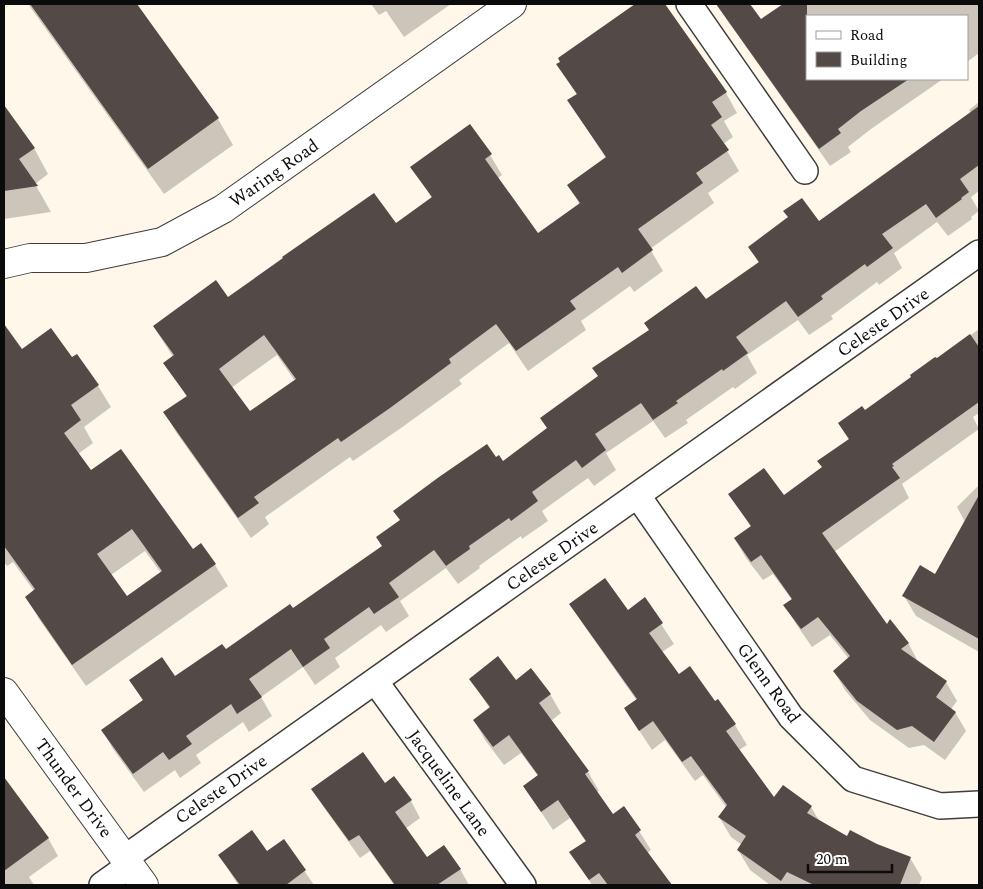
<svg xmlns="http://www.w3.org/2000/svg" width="983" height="889" font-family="Spectral,serif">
	<rect width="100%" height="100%" fill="#fff7e9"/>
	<!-- shadow -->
	<path fill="#0003" fill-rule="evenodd" d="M28 4H136L218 119 233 145 164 194Z
		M371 4H451L404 37 386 11 379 15Z
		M634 4H664L726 93 737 113 724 121 733 137 723 144 739 171 708 193 714 203 650 249 663 271 634 292 630 286 581 321 586 330 528 371 509 343 459 380 462 384 401 428 353 461 350 457 265 517 269 524 251 538 176 432 165 412 187 397 165 363 173 357 154 327 228 298 395 225 432 198 412 167 469 126 490 155 502 175 498 178 538 234 580 205 569 185 606 158 569 101 577 95 558 65 635 5ZM277 355 295 381 250 413 231 388Z
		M716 4H748L761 21 785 4H979V53L967 62V16H807V79H943L871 129 848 147 851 152 830 166Z
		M979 102V191L971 197 979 211 971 217 972 219 948 236 937 222 894 253 902 268 879 285 877 282 831 316 833 319 809 335 798 320 747 355 757 373 735 389 733 387 686 420 688 423 665 438 653 421 606 453 616 470 594 486 588 478 542 511 548 521 522 539 521 536 479 566 480 568 458 584 446 568 400 601 409 616 386 632 381 625 335 658 340 667 315 685 303 667 261 697 272 716 249 732 243 722 196 755 201 763 180 778 175 770 144 792 113 749 102 730 143 701 131 680 175 677 225 651 293 609 383 547 496 458 503 463 548 429 706 301 759 263 749 247 818 223 971 113 969 110Z
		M4 107 34 148 48 174 35 184 51 212 4 219Z
		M979 329V413L973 417 979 429 902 484 909 498 834 552 887 626 908 643 919 663 946 682 957 701 951 709 955 712 966 731 945 760 924 745 909 748 870 720 845 690 834 671 849 659 830 635 812 647 796 624 785 605 792 600 773 574 763 580 746 558 735 539 751 527 730 494 783 497 823 468 849 440 839 424 865 412Z
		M20 349 71 358 77 355 98 386 111 407 84 427 93 443 78 454 91 472 192 550 215 565 228 586 86 686 39 619 26 597 34 591 13 562 7 566 4 562V361ZM145 551 161 573 126 597 111 575Z
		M979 485V652L916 616 904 596 935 576 965 522 957 507Z
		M645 599 674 644 662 652 679 676 715 703 718 701 735 725 747 745 739 750 774 799 811 807 820 822 848 837 877 845 910 858 922 878 919 885H921H770L750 870 738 850 742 845 731 837 719 817 726 807 703 775 695 781 665 740 652 750 625 709 637 701 583 624 571 604 627 612Z
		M471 679 516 682 550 694 561 713 551 721 588 772 599 791 596 792 613 815 624 807 651 850 647 853 672 885H592L571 852 586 842 570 818 553 830 524 786 538 776 521 753 504 765 485 740 474 720 490 709Z
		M385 784 411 801 420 818 405 829 426 858 460 869 469 885H394L370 851 360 858 323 806 313 789Z
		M9 786 48 838 58 856 29 877 34 885H4V790Z
		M284 841 314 885H238L220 856 267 853Z"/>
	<!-- building -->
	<path fill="#534a47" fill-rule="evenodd" d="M30 4H137L219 118 148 169Z
		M635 4H665L727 92 712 102 722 117 711 125 729 150 696 173 703 183 638 229 653 250 622 273 618 267 570 301 576 309 516 351 496 324 449 359 451 363 390 408 341 442 338 438 254 497 259 503 238 518 163 412 187 396 163 363 174 355 153 326 216 280 228 297 283 258 282 257 374 193 396 223 432 197 410 167 470 124 492 154 485 159 538 233 580 203 567 185 606 157 567 100 577 94 556 64 560 62 558 58ZM264 335 296 379 250 411 219 369Z
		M716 4H750L761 19 783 4H807V79H909L861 111 838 129 841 133 819 149Z
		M4 105 35 148 19 159 38 186 4 191Z
		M979 106V165L960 179 969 192 961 198 962 199 936 218 926 204 882 234 893 248 867 267 865 264 821 296 823 299 798 317 786 301 736 337 748 353 723 371 722 369 676 401 678 403 653 420 641 403 595 434 606 450 582 468 576 460 532 492 538 501 511 521 509 518 469 546 470 549 446 566 434 550 389 583 399 597 374 614 369 607 324 639 330 648 303 667 291 649 249 679 262 697 237 714 231 704 186 736 192 744 169 760 163 752 133 774 101 730 143 700 129 680 162 657 175 676 222 644 226 649 290 604 293 608 382 546 376 537 400 520 393 511 439 477 487 444 496 457 499 455 503 461 547 428 540 418 598 376 592 368 649 330 644 323 696 286 706 299 759 262 748 247 788 217 783 211 802 198 819 221Z
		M4 324 22 349 51 328 72 357 77 354 99 385 71 405 81 420 64 433 91 470 121 449 193 549 201 543 216 564 72 665 25 597 35 589 4 546ZM132 529 162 571 127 596 97 554Z
		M970 334 979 347V402L892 464 894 466 892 467 900 478 822 533 887 624 890 619 909 643 901 649 947 681 936 697 956 712 934 742 912 726 897 730 857 701 833 671 850 656 818 617 801 629 783 605 792 599 761 555 751 562 734 538 751 526 728 494 764 468 784 495 822 467 817 461 849 439 838 423 862 406 865 410 911 377 910 375 935 357 937 358Z
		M979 495V639L902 596 920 565 935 574Z
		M605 578 628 610 645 597 663 623 649 633 679 674 690 666 715 701 718 699 736 724 726 731 774 797 783 785 812 806 807 813 847 836 850 830 877 844 911 857 900 885H814L787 872 781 881 737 850 746 836 718 817 727 805 691 756 682 762 653 721 639 731 624 708 637 699 569 604Z
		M498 656 516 680 531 668 551 694 539 703 589 771 585 774 613 814 624 806 641 830 635 835 672 885H608L599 873 589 880 569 852 586 841 558 800 541 812 523 786 538 775 509 735 493 747 473 720 490 707 469 679Z
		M363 752 385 783 394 776 412 800 395 812 427 857 444 845 461 869 437 885H395L359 835 349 841 311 789Z
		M4 777 49 838 4 871Z
		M252 830 267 851 284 839 306 870 286 885H240L218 855Z"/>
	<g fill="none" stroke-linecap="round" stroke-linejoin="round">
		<defs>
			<path id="minor" d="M689 4 805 171
				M638 496 791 717 853 779 940 806 979 804
				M375 681 523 885
				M125 858 979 253
				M102 885 130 865"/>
			<path id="tertiary" d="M4 264 30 258H86L162 242 223 209 512 4
				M4 692 144 885"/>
		</defs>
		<!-- minor casing -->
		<use href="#minor" stroke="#3e3e3e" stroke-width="28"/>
		<!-- tertiary casing -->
		<use href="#tertiary" stroke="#3e3e3e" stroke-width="30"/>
		<!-- minor -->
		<use href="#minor" stroke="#fff" stroke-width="25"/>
		<!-- tertiary -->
		<use href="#tertiary" stroke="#fff" stroke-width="28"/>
	</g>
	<g text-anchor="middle" stroke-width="5" stroke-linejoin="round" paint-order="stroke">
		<!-- street labels -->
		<g font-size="18" fill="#0b0b0b" stroke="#fff">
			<text transform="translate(274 173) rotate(-35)" y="6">Waring Road</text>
			<text transform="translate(883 322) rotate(-35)" y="6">Celeste Drive</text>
			<text transform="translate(552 556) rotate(-35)" y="6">Celeste Drive</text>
			<text transform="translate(769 683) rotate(54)" y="6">Glenn Road</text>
			<text transform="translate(449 783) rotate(54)" y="6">Jacqueline Lane</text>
			<text transform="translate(74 788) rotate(54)" y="6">Thunder Drive</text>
			<text transform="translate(221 789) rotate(-35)" y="6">Celeste Drive</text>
		</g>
	</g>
	<!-- border -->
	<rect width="983" height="889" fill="none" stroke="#0b0b0b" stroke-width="10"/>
	<!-- legend -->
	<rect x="806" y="15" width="162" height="65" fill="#ffffff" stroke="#9d9d9d"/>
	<rect x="816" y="31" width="25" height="8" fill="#ffffff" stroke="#9d9d9d"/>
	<text x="850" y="40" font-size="15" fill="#0b0b0b">Road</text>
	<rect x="816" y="52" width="25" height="15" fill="#534a47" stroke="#9d9d9d"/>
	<text x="850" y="65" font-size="15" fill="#0b0b0b">Building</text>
	<!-- scale -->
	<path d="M808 864v8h84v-8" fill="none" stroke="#0b0b0b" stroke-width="2.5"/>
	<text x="816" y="864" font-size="15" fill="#0b0b0b" stroke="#ffffff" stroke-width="4" paint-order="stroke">20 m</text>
</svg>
